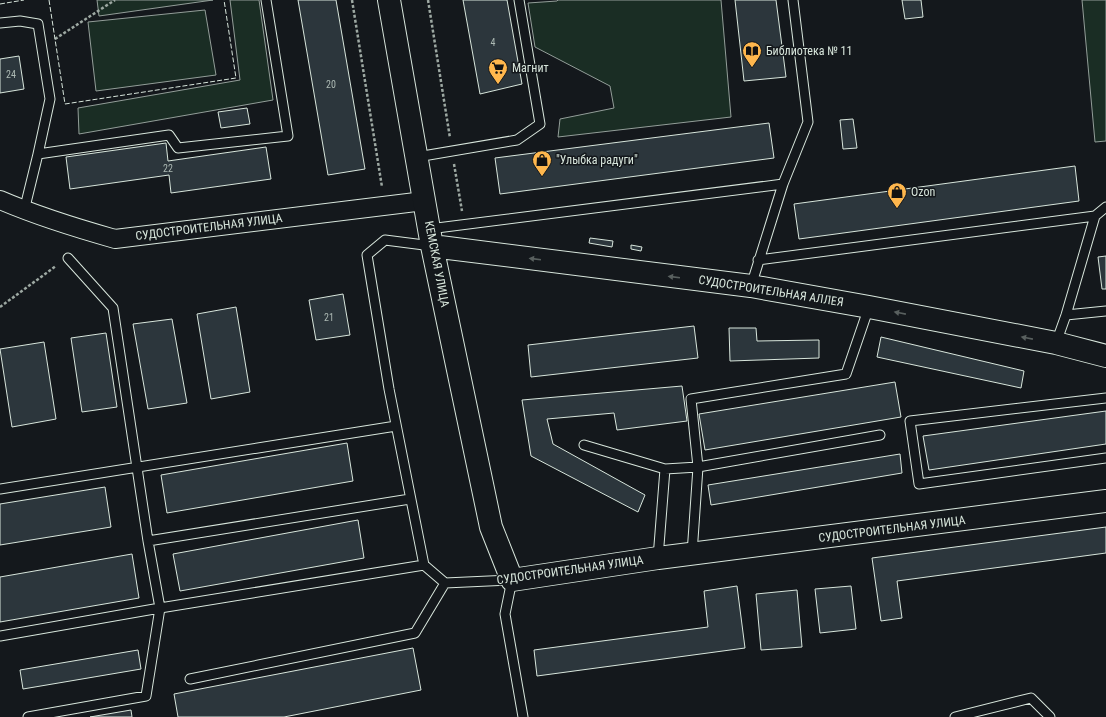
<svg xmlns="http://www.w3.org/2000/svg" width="1106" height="717" font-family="'Roboto Condensed',sans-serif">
	<rect width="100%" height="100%" fill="#14181c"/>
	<!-- green -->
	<path fill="#1a2d24" stroke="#939e99" d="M97 0H213L99 16Z
		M230 0H259L273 100 79 134 78 108 240 80Z
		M558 0H721L731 117 558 137 560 119 614 108 610 86 535 47 528 3 557 1Z
		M1082 0H1106V141L1095 142Z
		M205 10 216 75 96 91 88 22Z"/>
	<!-- building -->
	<path fill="#2c363c" stroke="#d8e6dc" d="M298 0H336L365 169 328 175Z
		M463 0H507L522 84 480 94Z
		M735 0H776L786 77 744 81Z
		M902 0H921L923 17 905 19Z
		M19 56 24 89 0 93V59Z
		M247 108 250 124 221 128 218 112Z
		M853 119 857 148 843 149 840 120Z
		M769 123 774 158 500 194 495 158Z
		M166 143 168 161 266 147 271 179 171 193 169 175 70 189 66 157Z
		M1075 166 1079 201 799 239 794 204Z
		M590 238 613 241 612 247 589 243Z
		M631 245 642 247 641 251 631 249Z
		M1106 256V289H1102L1098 257Z
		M343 294 350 335 316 340 309 300Z
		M236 307 250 392 211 399 197 314Z
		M172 319 187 403 148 409 133 324Z
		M694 326 698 358 531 377 528 345Z
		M729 328H756L757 341 819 340V358L730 361Z
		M106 333 117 407 82 412 71 338Z
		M881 337 1024 371 1021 388 877 357Z
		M44 342 56 419 12 427 0 349Z
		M895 382 901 417 705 450 699 414Z
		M682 386 687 421 617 430 614 413 547 419 553 444 645 495 638 512 531 456 522 400Z
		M1106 411V444L929 470 923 436Z
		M347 443 353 481 167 513 161 475Z
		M900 454 902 473 711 505 708 485Z
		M105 487 111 527 0 545V504Z
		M358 520 364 558 180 591 173 554Z
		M1106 527V553L897 581 902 618 881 621 872 558Z
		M132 554 139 598 0 622V577Z
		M737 586 745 648 537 676 534 650 708 627 704 591Z
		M851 586 856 629 820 633 815 589Z
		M797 590 802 647 761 650 756 594Z
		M413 648 421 690 284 717H178L174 694Z
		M138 650 141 669 23 689 20 670Z
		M131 710 132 717H90Z"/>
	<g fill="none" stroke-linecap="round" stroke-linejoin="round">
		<defs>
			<path id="service" d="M0 23 20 21 38 24 50 99 38 154 169 135 178 148 288 136 266 0
				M417 157 517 140 540 124 519 0
				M24 211 38 154
				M429 229 783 184
				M432 246 385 240 367 255 389 389 424 565 445 583 512 580 505 614 523 717
				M68 258 113 308 148 541
				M758 260 1095 216
				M751 286 783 184 808 122 793 0
				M1066 315 1106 311
				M1056 343 1066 315 1095 216 1106 207
				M1106 398 910 421 919 484 1106 458
				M584 445 665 469 698 467 880 435
				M0 489 396 426
				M410 499 148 541 160 608 424 565
				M692 554 698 467 691 399 846 374 869 307
				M658 558 665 469
				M0 636 160 608 146 696 28 717
				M190 679 415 633 445 583
				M955 717 1031 698 1050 717"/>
			<path id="minor" d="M0 200C37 216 76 228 115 239L424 201"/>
			<path id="tertiary" d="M389 0 432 246 491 527 512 580 658 558 1106 501
				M432 246 751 286 869 307 1056 343 1106 356"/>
		</defs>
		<!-- service casing -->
		<use href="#service" stroke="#d8e6dc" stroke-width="11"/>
		<!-- minor casing -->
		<use href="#minor" stroke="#d8e6dc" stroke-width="20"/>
		<!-- tertiary casing -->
		<use href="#tertiary" stroke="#d8e6dc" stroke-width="24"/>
		<!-- path -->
		<path stroke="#9da8a2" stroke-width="2.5" stroke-dasharray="3 2" stroke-linecap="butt" d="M352 0 382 187
			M428 0 450 138
			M55 39 115 0
			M454 164 462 211
			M0 307 56 266"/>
		<!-- service -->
		<use href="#service" stroke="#14181c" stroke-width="9"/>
		<!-- minor -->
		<use href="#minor" stroke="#14181c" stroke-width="18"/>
		<!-- tertiary -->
		<use href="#tertiary" stroke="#14181c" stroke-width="22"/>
		<!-- fence -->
		<path stroke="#d8e6dc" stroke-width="1" stroke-dasharray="5 2" stroke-linecap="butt" d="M49 0 65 104 236 78 224 0
			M0 4 24 0"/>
	</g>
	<!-- one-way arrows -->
	<defs><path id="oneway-solid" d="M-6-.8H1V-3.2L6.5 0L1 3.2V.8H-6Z"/></defs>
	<g fill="#59605f">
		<use href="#oneway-solid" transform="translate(535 259) rotate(-173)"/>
		<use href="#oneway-solid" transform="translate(674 277) rotate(-173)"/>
		<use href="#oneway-solid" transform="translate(900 313) rotate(-169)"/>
		<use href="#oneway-solid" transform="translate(1027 338) rotate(-169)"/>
	</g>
	<!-- icons -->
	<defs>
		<symbol id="library-pin" viewBox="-11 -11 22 30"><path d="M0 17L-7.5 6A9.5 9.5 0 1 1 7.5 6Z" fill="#ffb74d" stroke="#14181c"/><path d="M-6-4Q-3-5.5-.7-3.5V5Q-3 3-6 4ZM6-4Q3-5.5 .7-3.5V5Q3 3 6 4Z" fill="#111"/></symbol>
		<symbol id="supermarket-pin" viewBox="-11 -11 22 30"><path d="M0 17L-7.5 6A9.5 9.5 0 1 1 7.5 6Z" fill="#ffb74d" stroke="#14181c"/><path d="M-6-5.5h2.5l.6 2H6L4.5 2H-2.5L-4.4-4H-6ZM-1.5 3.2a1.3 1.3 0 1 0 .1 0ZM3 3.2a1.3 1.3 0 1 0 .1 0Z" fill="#111"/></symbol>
		<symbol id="shop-pin" viewBox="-11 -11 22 30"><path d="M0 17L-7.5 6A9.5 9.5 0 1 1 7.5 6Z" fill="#ffb74d" stroke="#14181c"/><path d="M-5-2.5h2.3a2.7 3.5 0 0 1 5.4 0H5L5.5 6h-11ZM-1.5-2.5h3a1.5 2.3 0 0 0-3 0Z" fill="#111"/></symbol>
	</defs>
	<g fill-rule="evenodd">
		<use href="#library-pin" x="741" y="40" width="22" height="30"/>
		<use href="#supermarket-pin" x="487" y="57" width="22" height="30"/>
		<use href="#shop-pin" x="531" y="149" width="22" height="30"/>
		<use href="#shop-pin" x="886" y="181" width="22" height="30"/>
	</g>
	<g text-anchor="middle" stroke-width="3" stroke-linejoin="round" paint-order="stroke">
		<!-- number labels -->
		<g font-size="10" fill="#adbab4">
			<text x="493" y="46">4</text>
			<text x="11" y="78">24</text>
			<text x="331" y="88">20</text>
			<text x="168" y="172">22</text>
			<text x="329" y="321">21</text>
		</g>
		<!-- poi labels -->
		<g font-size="12" fill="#d8e6dc" stroke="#14181c" text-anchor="start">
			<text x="766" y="55">Библиотека № 11</text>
			<text x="512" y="72">Магнит</text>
			<text x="556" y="164">"Улыбка радуги"</text>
			<text x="911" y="196">Ozon</text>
		</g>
		<!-- street labels -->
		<g font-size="12" fill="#d8e6dc" stroke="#14181c">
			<text transform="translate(209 227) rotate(-7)" y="4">СУДОСТРОИТЕЛЬНАЯ УЛИЦА</text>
			<text transform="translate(437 264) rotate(79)" y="4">КЕМСКАЯ УЛИЦА</text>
			<text transform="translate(771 291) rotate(9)" y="4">СУДОСТРОИТЕЛЬНАЯ АЛЛЕЯ</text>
			<text transform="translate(892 529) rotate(-7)" y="4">СУДОСТРОИТЕЛЬНАЯ УЛИЦА</text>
			<text transform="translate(570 570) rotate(-8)" y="4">СУДОСТРОИТЕЛЬНАЯ УЛИЦА</text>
		</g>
	</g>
</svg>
